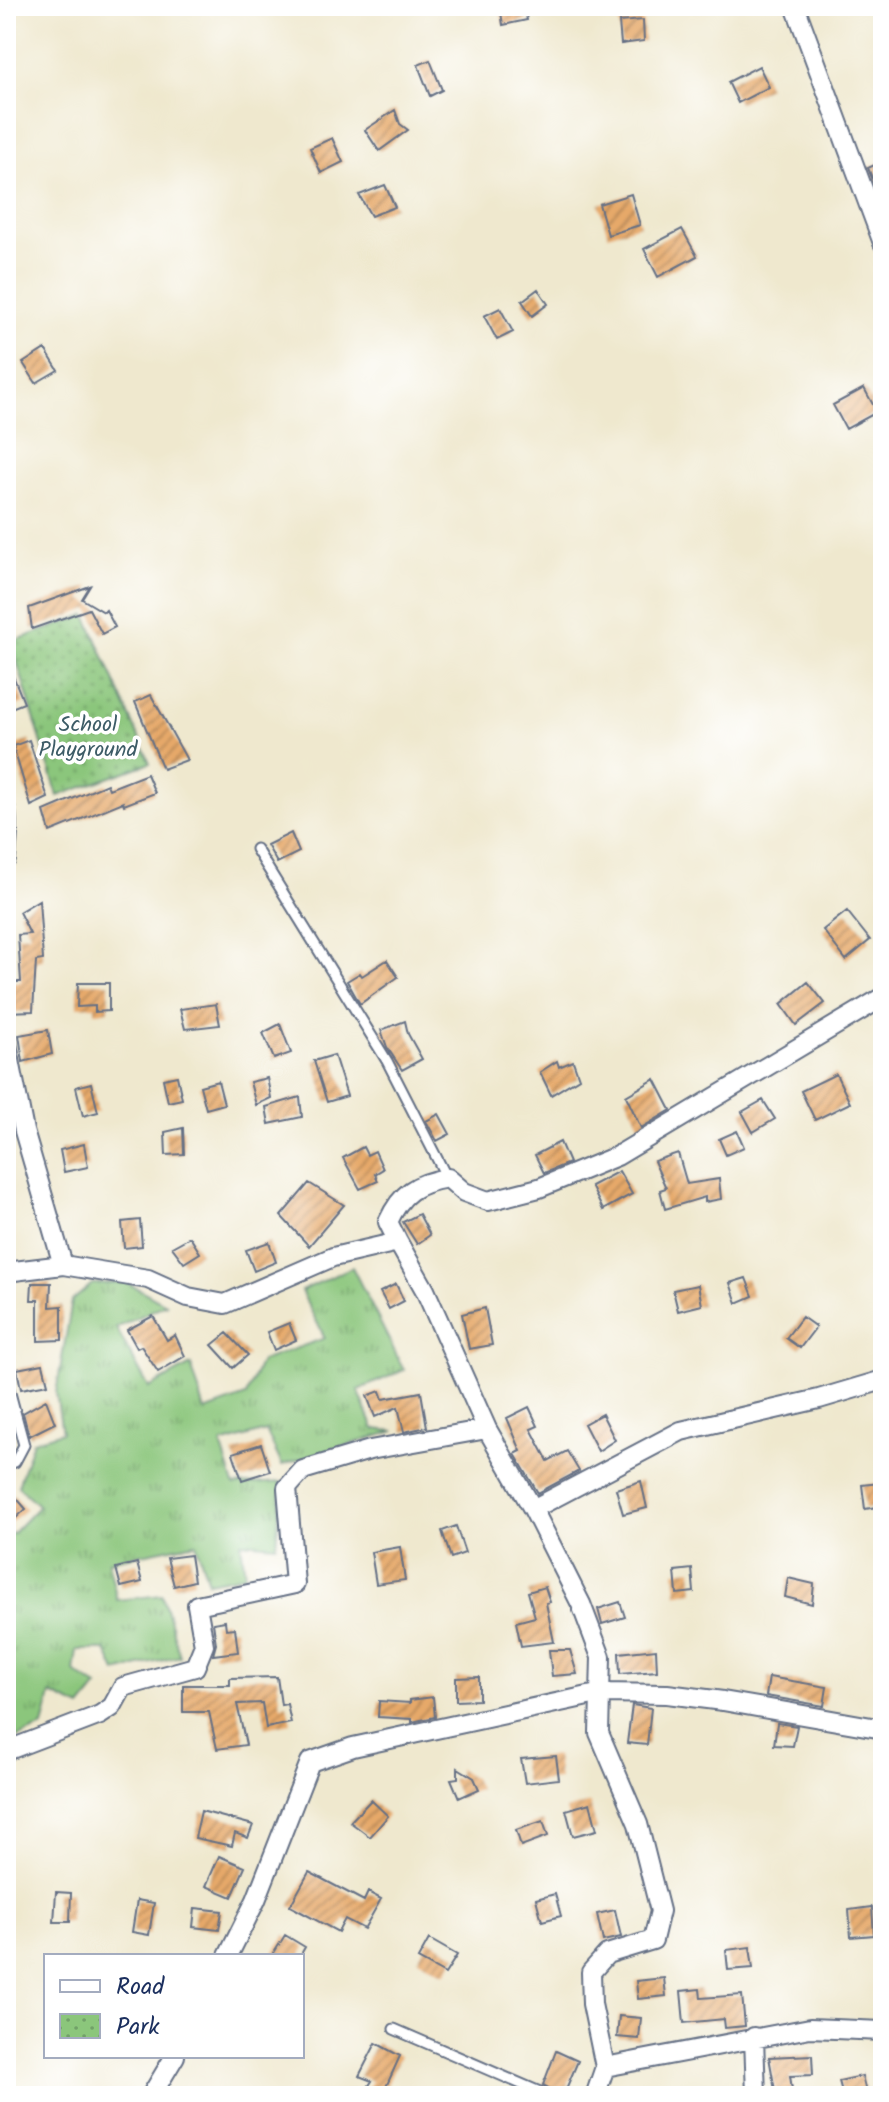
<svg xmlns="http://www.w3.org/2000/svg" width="889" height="2102" font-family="Kalam,sans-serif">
	<defs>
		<pattern id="grass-tufts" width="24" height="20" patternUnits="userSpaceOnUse" patternTransform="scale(2)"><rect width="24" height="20" fill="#8bc67b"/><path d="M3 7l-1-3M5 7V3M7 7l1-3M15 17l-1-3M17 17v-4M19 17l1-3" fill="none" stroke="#71a168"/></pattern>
		<pattern id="park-dots" width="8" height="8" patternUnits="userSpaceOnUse" patternTransform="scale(2)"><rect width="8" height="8" fill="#8bc67b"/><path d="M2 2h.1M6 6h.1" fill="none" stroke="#71a168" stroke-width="1.8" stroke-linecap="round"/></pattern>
		<pattern id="building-hatch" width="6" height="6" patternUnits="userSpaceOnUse" patternTransform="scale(2)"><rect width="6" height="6" fill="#e6a969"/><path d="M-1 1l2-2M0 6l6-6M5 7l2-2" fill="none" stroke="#ba8a5a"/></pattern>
	</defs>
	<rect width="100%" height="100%" fill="#fff"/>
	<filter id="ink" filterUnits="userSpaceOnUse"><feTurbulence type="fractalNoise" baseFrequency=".0125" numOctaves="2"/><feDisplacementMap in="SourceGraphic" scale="16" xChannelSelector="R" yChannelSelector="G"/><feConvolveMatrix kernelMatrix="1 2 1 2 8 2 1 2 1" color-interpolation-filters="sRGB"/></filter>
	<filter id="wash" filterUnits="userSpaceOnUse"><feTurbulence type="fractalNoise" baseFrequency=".006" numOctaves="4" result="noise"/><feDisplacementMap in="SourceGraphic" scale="32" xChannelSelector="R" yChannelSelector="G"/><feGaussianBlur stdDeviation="1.8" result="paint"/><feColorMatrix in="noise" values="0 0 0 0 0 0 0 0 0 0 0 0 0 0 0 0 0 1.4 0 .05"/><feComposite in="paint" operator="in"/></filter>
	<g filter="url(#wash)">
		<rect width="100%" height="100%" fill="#efe8ce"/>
		<!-- grass -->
		<path fill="url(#grass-tufts)" stroke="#537a6c" stroke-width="2" d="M352 1267 404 1370 358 1390 374 1429 395 1431 282 1465 266 1431 221 1444 234 1485 282 1482 276 1545 241 1542 245 1575 208 1582 196 1543 108 1561 117 1600 162 1595 180 1656 116 1672 106 1650H77L74 1672 98 1687 81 1708 51 1694 43 1727 6 1742V1534H12L39 1506 18 1486 33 1441 62 1432 56 1393 72 1301 92 1284 126 1282 166 1304 116 1328 149 1388 191 1365 205 1411 246 1396 261 1361 325 1338 301 1291Z"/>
		<!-- park -->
		<path fill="url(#park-dots)" stroke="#537a6c" stroke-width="2" d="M86 615 150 763 58 796 11 642Z"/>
		<g id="blocks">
			<!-- building -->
			<path fill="url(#building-hatch)" d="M500 6H524L527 20 503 25Z
				M643 20 644 41 621 44 619 22Z
				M430 60 442 90 430 96 418 65Z
				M759 66 769 87 738 103 728 82Z
				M395 110 400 124 408 130 379 151 365 130Z
				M332 138 343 162 321 173 310 148Z
				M883 161V205L868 168Z
				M385 185 395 207 371 216 359 195Z
				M631 194 640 225 608 235 599 204Z
				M682 229 697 256 658 277 644 249Z
				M538 289 548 304 532 316 522 301Z
				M500 308 513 332 497 340 484 316Z
				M45 349 58 370 36 383 23 363Z
				M864 388 877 412 846 429 833 405Z
				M90 586 82 599 104 612 106 610 115 627 102 634 89 609 32 629 29 608Z
				M6 658 24 703 6 710Z
				M151 695 187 760 163 769 135 702Z
				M29 740 48 798 31 806 13 746Z
				M147 774 155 793 124 805 123 802 50 832 44 811 107 784 109 789Z
				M291 833 299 852 277 863 267 845Z
				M39 900 43 960 36 961 33 1011 8 1012V982H21L18 935 30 934 19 912Z
				M847 911 870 940 846 960 823 930Z
				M387 960 398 977 360 1004 347 981 360 973 362 976Z
				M808 982 825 1003 796 1025 781 1004Z
				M78 983H109V1011L95 1012V1006L77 1007Z
				M216 1004 220 1025 185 1029 180 1009Z
				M405 1021 408 1034 422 1059 402 1070 387 1047 381 1030Z
				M280 1024 291 1053 274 1059 263 1033Z
				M48 1030 52 1054 23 1062 19 1035Z
				M334 1055 347 1096 327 1102 314 1061Z
				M557 1061 559 1067 573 1061 579 1078 551 1095 540 1072Z
				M836 1074 850 1103 815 1120 801 1091Z
				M177 1076 182 1099 168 1102 163 1079Z
				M267 1078 271 1098 256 1105 250 1082Z
				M655 1079 671 1110 641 1128 626 1096Z
				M218 1081 224 1104 206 1109 200 1086Z
				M91 1083 98 1112 83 1116 76 1087Z
				M300 1097 302 1117 269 1124 266 1107Z
				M763 1100 775 1119 753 1132 742 1112Z
				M439 1114 450 1134 437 1141 426 1121Z
				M183 1128 184 1154 166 1155 165 1132Z
				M737 1131 744 1147 726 1155 719 1139Z
				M560 1142 569 1163 544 1173 535 1155Z
				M84 1144 88 1167 64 1172 60 1150Z
				M363 1147 367 1155 375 1151 383 1169 375 1174 378 1181 360 1189 343 1158Z
				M678 1153 687 1184 719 1179 721 1199 705 1202V1197L665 1209 660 1190 666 1188 654 1161Z
				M619 1171 632 1194 603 1210 591 1186Z
				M309 1183 344 1205 309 1246 281 1216Z
				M419 1214 430 1235 417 1244 403 1222Z
				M140 1220 142 1246 124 1248 122 1222Z
				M190 1237 200 1253 184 1263 172 1247Z
				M269 1242 276 1262 254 1271 246 1250Z
				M746 1278 753 1296 737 1303 730 1283Z
				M32 1283H51L50 1307 62 1306V1340L38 1341V1300H31Z
				M396 1284 404 1301 389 1309 380 1292Z
				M698 1285 702 1305 678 1311 673 1290Z
				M485 1308 492 1345 469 1349 462 1314Z
				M153 1316 167 1340 175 1335 185 1356 158 1372 141 1346 137 1348 127 1330Z
				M802 1317 816 1327 800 1348 786 1338Z
				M289 1323 296 1340 274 1350 267 1332Z
				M227 1333 248 1355 233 1368 212 1345Z
				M43 1364 48 1384 21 1389 17 1369Z
				M380 1391 383 1399 421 1392 427 1427 404 1432 398 1407 375 1417 367 1396Z
				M46 1400 55 1423 29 1436 23 1413Z
				M529 1407 538 1426 531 1429 548 1461 567 1451 579 1471 538 1493 515 1454 521 1451 507 1418Z
				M602 1414 615 1440 598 1451 584 1424Z
				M261 1444 270 1471 242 1480 233 1453Z
				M641 1481 647 1508 623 1514 616 1489Z
				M880 1483 883 1506 865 1509 862 1485Z
				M13 1494 26 1509 6 1527V1501Z
				M456 1526 465 1553 451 1558 442 1531Z
				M400 1547 405 1580 376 1584 371 1552Z
				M190 1555 194 1581 174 1586 167 1558Z
				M137 1563 142 1582 121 1587 116 1568Z
				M692 1569 694 1592 677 1594 675 1571Z
				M788 1578 814 1584 812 1604 785 1597Z
				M545 1587 550 1602 546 1603 554 1642 521 1646 516 1622 535 1617 528 1592Z
				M620 1602 625 1617 602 1624 598 1609Z
				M225 1621 226 1629 235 1628 238 1652 213 1655 216 1644 213 1623Z
				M656 1649 657 1671 620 1674 619 1653Z
				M549 1650H570L577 1674 552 1676Z
				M277 1677 281 1705 287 1704 291 1723 266 1728 262 1703 237 1704 246 1745 217 1749 209 1712H183V1685H230V1678Z
				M479 1677V1700L456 1701V1678Z
				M769 1677 827 1687 824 1706 766 1696Z
				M433 1697 435 1717 412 1722V1719L378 1717 379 1701 410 1703V1700Z
				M632 1705 651 1708 647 1745 627 1743Z
				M777 1723 797 1726 793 1746 774 1745Z
				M556 1756 559 1779 525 1783 521 1759Z
				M458 1768 474 1778 479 1789 459 1798 451 1779 458 1778Z
				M371 1800 388 1816 370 1837 350 1822Z
				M590 1803 597 1830 573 1836 566 1810Z
				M201 1811 253 1825 248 1838 235 1833 232 1846 195 1838Z
				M543 1821 548 1836 521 1846 516 1830Z
				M219 1856 245 1867 232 1897 206 1886Z
				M309 1872 364 1901 368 1892 381 1899 364 1929 345 1919 338 1932 290 1906Z
				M56 1892 71 1893 70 1922H54Z
				M555 1894 561 1916 542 1921 536 1899Z
				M137 1900 154 1903 149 1935 132 1932Z
				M872 1907 874 1935 851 1937 849 1910Z
				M195 1908 222 1911 219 1930 193 1927Z
				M615 1910 621 1937 603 1941 597 1914Z
				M285 1935 305 1947 300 1956H272Z
				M429 1939 457 1955 445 1974 418 1959Z
				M750 1947 753 1968 728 1970 726 1950Z
				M664 1978 666 1996 638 1999 636 1981Z
				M700 1989 701 1998 742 1995 745 2026 725 2028 724 2019 684 2023 681 1991Z
				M619 2016 641 2018 639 2039 617 2037Z
				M376 2043 400 2056 386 2087 378 2096H362L372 2081 359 2076Z
				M556 2051 578 2061 563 2096H556L554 2091 543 2085Z
				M812 2055 813 2075 790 2076 793 2096H776L769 2057Z
				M862 2076 867 2096H843L839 2081Z"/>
		</g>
	</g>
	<g filter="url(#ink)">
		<use href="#blocks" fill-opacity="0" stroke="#657085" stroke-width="2"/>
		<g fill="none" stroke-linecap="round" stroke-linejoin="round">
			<defs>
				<path id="lane" d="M256 849 387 1061 447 1178
					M6 1378 24 1445 15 1462 6 1465
					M394 2029 549 2096"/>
				<path id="street" d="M795 6 883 243
					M6 811 8 831 6 859
					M6 1040 24 1131 63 1265
					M398 1242 388 1222C401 1193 416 1183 448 1178L464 1192 488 1201 539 1188 617 1156 883 997
					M6 1272 63 1265 148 1279 188 1297 225 1304 333 1257 398 1242 425 1290 487 1429 533 1509 581 1604 601 1657 599 1733 638 1824 660 1911 653 1940 607 1954 591 1972 592 2004 605 2067 595 2096
					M533 1509 681 1431 819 1399 883 1380
					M6 1751 100 1715 112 1707 123 1687 195 1667 204 1645 197 1605 295 1584 287 1488 303 1470 370 1450 487 1429
					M228 1956 256 1900 310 1762 353 1747 602 1693 667 1694 723 1701 883 1729
					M754 2037 756 2096
					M605 2067 810 2028 883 2031
					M151 2096 175 2056"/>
			</defs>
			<!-- lane casing -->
			<use href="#lane" stroke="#657085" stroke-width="13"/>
			<!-- street casing -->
			<use href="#street" stroke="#657085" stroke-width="22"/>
			<!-- lane -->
			<use href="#lane" stroke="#fff" stroke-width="9"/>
			<!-- street -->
			<use href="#street" stroke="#fff" stroke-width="18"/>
		</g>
	</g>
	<g text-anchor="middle" stroke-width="7" stroke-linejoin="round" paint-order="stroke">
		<!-- park labels -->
		<g font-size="22" fill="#3d5c67" stroke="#fff">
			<text x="88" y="731">School<tspan x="88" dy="25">Playground</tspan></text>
		</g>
	</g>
	<!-- margin -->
	<rect width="889" height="2102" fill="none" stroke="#fff" stroke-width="32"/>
	<!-- legend -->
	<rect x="44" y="1954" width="260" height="104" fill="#ffffff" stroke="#a4acbf" stroke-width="2"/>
	<rect x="60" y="1980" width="40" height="12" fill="#ffffff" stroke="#a4acbf" stroke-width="2"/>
	<text x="116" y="1994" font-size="24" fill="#1b2f5e">Road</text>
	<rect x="60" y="2014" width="40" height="24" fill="url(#park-dots)" stroke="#a4acbf" stroke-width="2"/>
	<text x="116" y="2034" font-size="24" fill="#1b2f5e">Park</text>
</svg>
